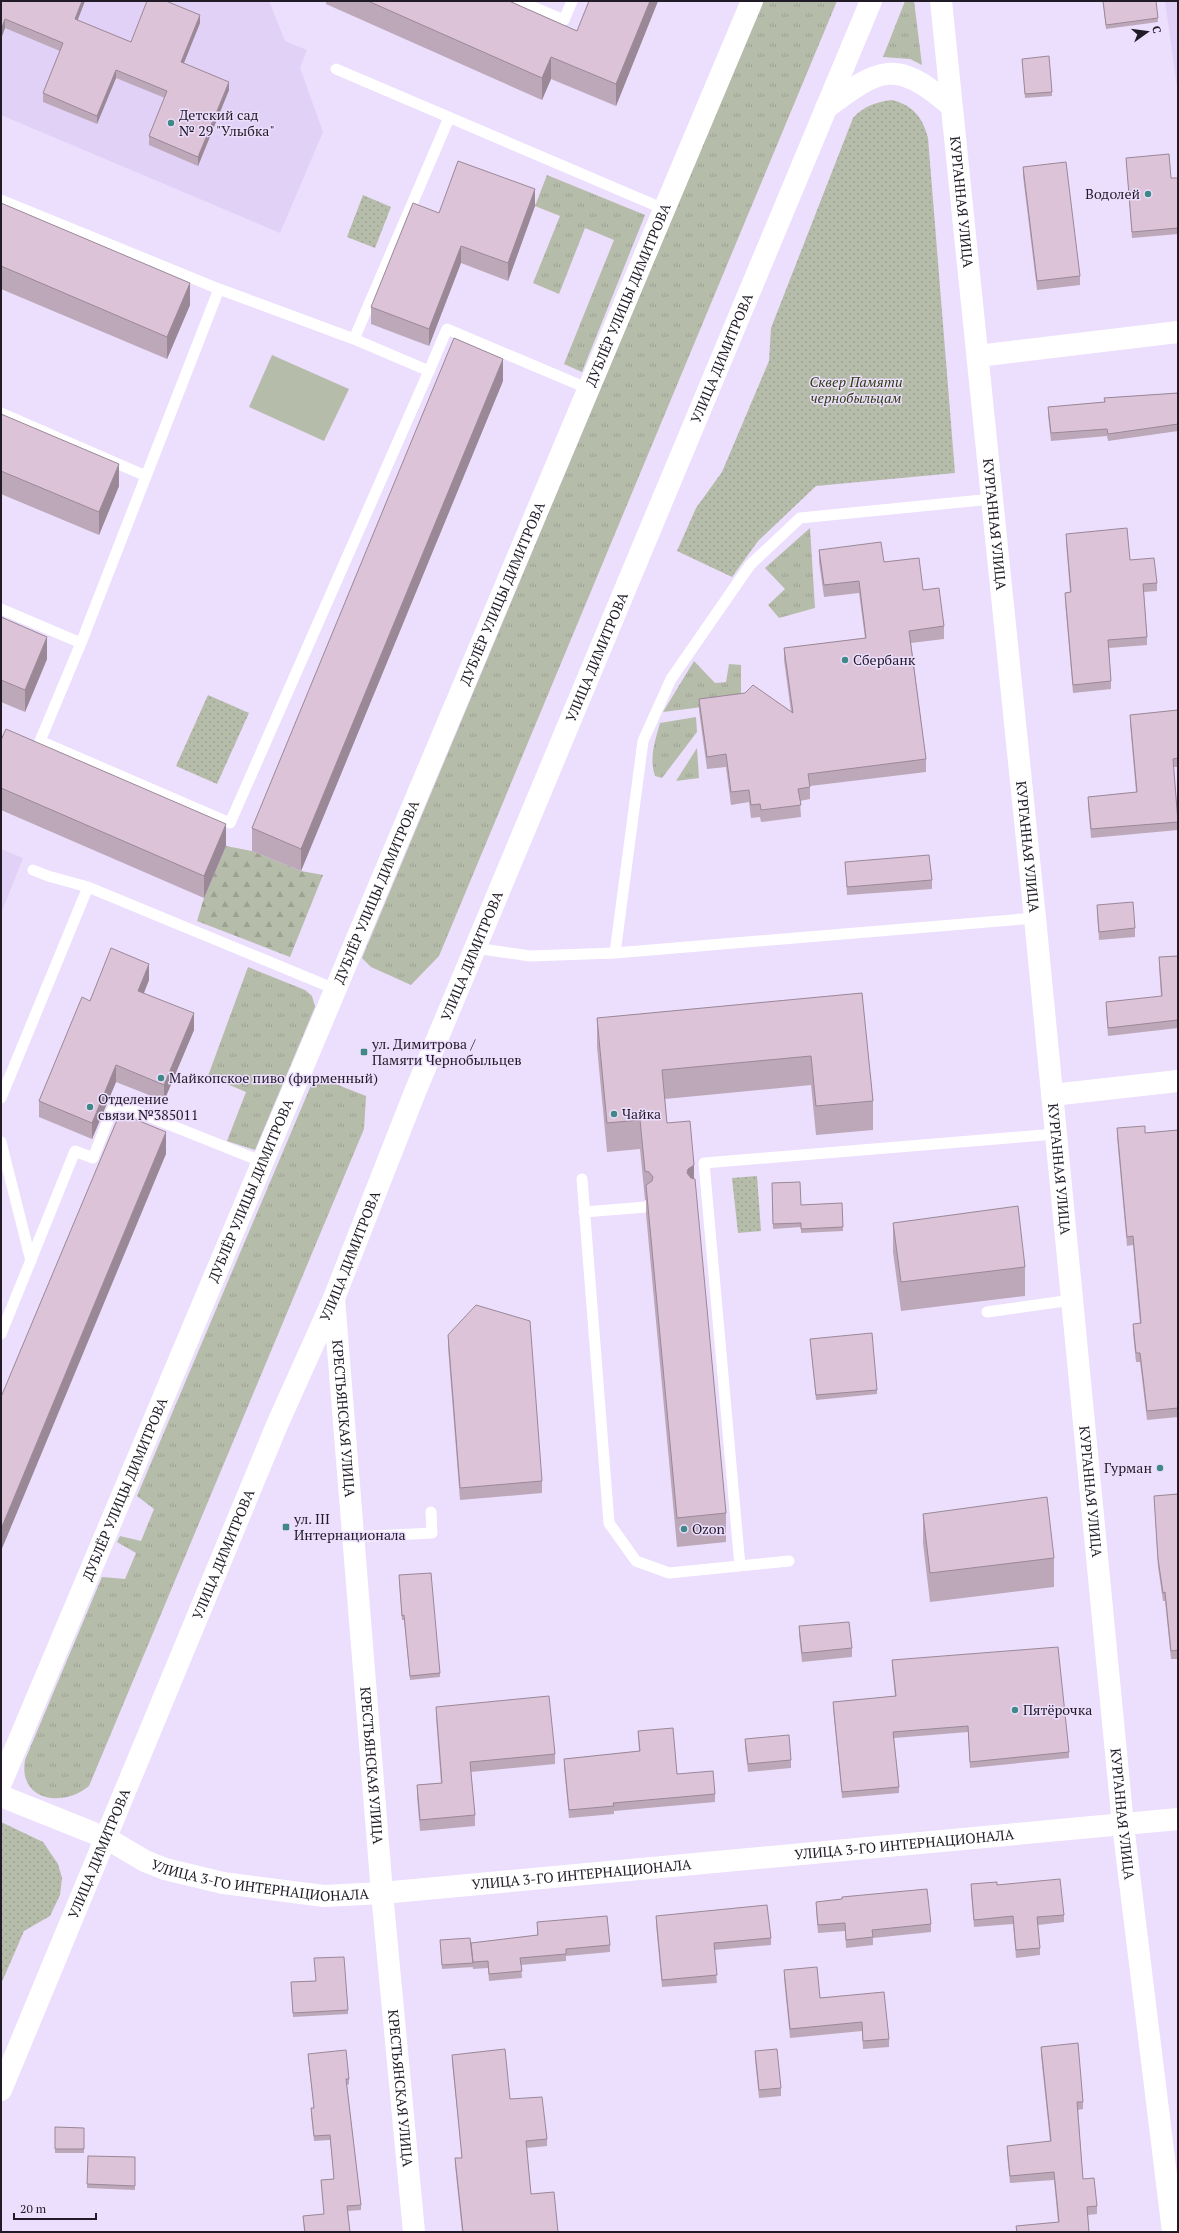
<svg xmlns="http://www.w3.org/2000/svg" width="1179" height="2233" font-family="'PT Serif',serif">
	<defs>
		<pattern id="grass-tufts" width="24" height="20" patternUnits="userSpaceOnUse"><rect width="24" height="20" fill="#b6bcaa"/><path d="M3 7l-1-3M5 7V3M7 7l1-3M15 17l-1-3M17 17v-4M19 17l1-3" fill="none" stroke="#9ca192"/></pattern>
		<pattern id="forest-firs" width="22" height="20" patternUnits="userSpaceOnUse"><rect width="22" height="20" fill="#b6bcaa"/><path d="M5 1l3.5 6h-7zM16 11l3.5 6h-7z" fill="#9ca192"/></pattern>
		<pattern id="park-dots" width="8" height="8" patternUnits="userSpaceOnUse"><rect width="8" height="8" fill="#b6bcaa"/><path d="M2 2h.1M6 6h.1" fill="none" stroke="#9ca192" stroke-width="1.8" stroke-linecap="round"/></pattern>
	</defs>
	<rect width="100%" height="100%" fill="#ecdefd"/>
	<!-- built -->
	<path fill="#e2d1f7" d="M1 1H269L285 41 307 50 300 68 323 132 280 233 1 115Z
		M1165 1H1178V95Z
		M1 849 23 858 1 914Z"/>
	<!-- grass -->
	<path fill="url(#grass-tufts)" d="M763 1H837L439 956 411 985 371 967 362 958Z
		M905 1H914L922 65 910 59 883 57Z
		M547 175 645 215 582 372 564 364 614 240 585 228 559 294 533 283 560 216 535 206Z
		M810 528 815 608 779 618 768 605 785 589 765 568Z
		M694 661 715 683 726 682 729 664 741 665V702L663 712Z
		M696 717 697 732 662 778 655 776C649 757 655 741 660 723Z
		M697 748 699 778 676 781Z
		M248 967 305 990 312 996 315 1007 255 1150 227 1141 246 1092 208 1076Z
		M315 1076 366 1096 364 1129 89 1786C63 1808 18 1801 25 1760L102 1577 125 1579 136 1553 117 1542 120 1536 141 1541 154 1509 137 1496Z"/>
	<!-- forest -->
	<path fill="url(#forest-firs)" d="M226 846 252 851 301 871 323 875 290 957 197 921 204 898Z"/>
	<!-- park -->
	<path fill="url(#park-dots)" d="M892 100C913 105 923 118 928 138L955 473 816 486 758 541 732 577 677 551 696 508 722 472 769 361 771 328 853 118C864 106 876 102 892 100Z
		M363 195 391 207 375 248 347 237Z
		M208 695 249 713 217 784 176 766Z
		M757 1176 761 1231 738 1233 732 1178Z
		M1 1822 43 1842 58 1864 62 1878 60 1895 50 1916 24 1931 1 1984Z"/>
	<!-- garden -->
	<path fill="#b6bcaa" d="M272 355 349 389 324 441 249 407Z"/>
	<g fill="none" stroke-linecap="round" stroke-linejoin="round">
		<!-- lane -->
		<path stroke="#fff" stroke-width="11" d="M519 1 564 20 572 1
			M336 69 664 209
			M1 200 219 289 81 643 40 741 230 823 429 371 354 339 449 118
			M219 289 354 339
			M429 371 447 329 589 389
			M1 413 146 476
			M1 609 81 643
			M33 870 48 876 88 887
			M475 948 530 956 615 953 1035 918
			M615 953 643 741 671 679 750 565 800 518 992 499
			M1 1098 88 887 335 989
			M1 1142 31 1261
			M582 1179 609 1523 636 1561 669 1573 789 1561
			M584 1212 646 1207
			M987 1312 1072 1300
			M1 1334 75 1151 93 1158 115 1103 263 1162
			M354 1537 432 1533 431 1512
			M740 1566 704 1163 1056 1134"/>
		<!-- street -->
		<g stroke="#fff" stroke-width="22">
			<path d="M978 356 1178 332"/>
			<path d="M1052 1095 1178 1081"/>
			<path id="s1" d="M1 1783 752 1"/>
			<path id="s2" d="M1 1796 106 1838 145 1861 165 1869 223 1883 324 1896 382 1893 1178 1819"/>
		</g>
		<!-- secondary -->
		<g stroke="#fff" stroke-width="22">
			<path id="s3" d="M941 1 1035 918 1123 1825 1173 2232"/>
			<path d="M826 108C880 68 895 58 950 105"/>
			<path id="s4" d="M334 1299 382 1893 414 2232"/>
			<path id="s5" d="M1 2090 277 1425 334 1298 415 1092 871 1"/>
		</g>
	</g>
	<!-- wall -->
	<path fill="#bda8ba" d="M1 1H85L77 20 131 42 200 23 184 63 229 90 198 166 149 145V136L165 98 116 78 97 124 43 102V93L60 51 5 28 1 39Z
		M326 1H509L577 31 658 1 616 106 551 79 542 100 326 4Z
		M1103 1H1156L1158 22 1106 29Z
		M1022 59 1052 92V96L1025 98Z
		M1126 158 1171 178H1178V234L1132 238Z
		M1023 167 1080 276V285L1037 290 1023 176Z
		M1 203 190 305 167 359 1 289Z
		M535 206 508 281 461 263 429 346 371 324V307L439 213Z
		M503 381 301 871 252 851V828Z
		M1178 393V431L1108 441 1107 436 1051 441 1048 415V407L1104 402V398Z
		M1 414 119 486 99 535 1 494Z
		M1066 534 1130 560 1157 583V591L1144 592 1147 637V645L1109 648 1111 681V689L1073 693 1065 601V593L1070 592 1066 542Z
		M819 550 884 562 923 590 944 626V639L911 643 926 759V772L810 786V799L800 801 801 817 761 822 760 817 751 818 749 802 731 805 726 767 707 769 699 711V699L791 712 784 660V648L865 638 859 593 824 597 819 562Z
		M1 617 47 659 25 712 1 702Z
		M1178 710V767H1173L1178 817V830L1091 838 1088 805V797L1136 792 1130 723V715Z
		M1 740 226 846 204 898 1 810Z
		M845 862 932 880V889L847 895Z
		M1097 905 1135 928V937L1099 940 1097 914Z
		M1178 956V1028L1108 1036 1106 1010V1002L1161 997 1159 965V957Z
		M149 980 144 993 194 1030 164 1101 116 1082 92 1139 39 1117V1101L90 1001Z
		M862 993 873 1101V1130L816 1135 811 1085 665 1099 667 1123 694 1179 726 1513V1542L677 1547 646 1214V1200H645L640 1149 607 1152 597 1047V1018Z
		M1117 1128 1145 1133 1178 1130V1417L1147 1420 1140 1362H1136L1133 1333V1324H1140L1133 1245 1127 1246 1117 1137Z
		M772 1183 801 1205 842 1203 843 1231 801 1233V1227L773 1229Z
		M893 1223 1025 1267V1296L901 1311 893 1252Z
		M448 1335 542 1481V1493L460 1500 448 1347Z
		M810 1339 877 1390V1394L816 1400Z
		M1178 1494V1659H1171L1165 1601H1163L1158 1567 1154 1496Z
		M923 1514 1054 1558V1587L930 1602 923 1543Z
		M399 1580 440 1673V1677L410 1680 404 1620H402Z
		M799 1626 852 1648V1657L802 1662 799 1635Z
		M892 1660 1069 1752V1758L970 1768 968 1732 894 1738 899 1787V1793L842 1798 833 1708V1702L895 1696 892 1666Z
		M436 1707 555 1754V1764L471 1772 475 1815V1826L420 1831 417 1796V1785L441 1783 436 1717Z
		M638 1731 677 1774 715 1794V1802L614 1811V1814L569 1818 564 1767V1759L639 1751Z
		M745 1739 791 1760V1768L748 1772 745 1747Z
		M971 1884 997 1885 1064 1915V1922L1038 1925 1040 1948V1955L1016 1958 1013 1924 974 1927 971 1892Z
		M816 1902 931 1924V1932L873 1938V1945L846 1948 845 1931 818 1933 816 1910Z
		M656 1916 771 1938V1945L714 1950 717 1983 662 1987 656 1924Z
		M537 1922 610 1945V1952L566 1956V1961L521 1965 522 1978 489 1981 488 1968 473 1969 471 1943 537 1935Z
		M440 1940 473 1963V1967L442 1969Z
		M784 1970 820 1998 889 2039V2047L863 2049 862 2031 790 2038 784 1978Z
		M315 1981 348 2010V2014L293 2017 291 1982Z
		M1041 2047 1083 2102V2109L1078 2110 1083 2179 1097 2206V2214L1088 2215 1089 2232H1016V2226L1058 2222 1054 2180 1010 2183 1007 2154V2146L1050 2141 1041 2055Z
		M755 2051 781 2088V2096L759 2098 755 2059Z
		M308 2054 349 2079V2084L347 2085 361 2205V2210L348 2211 350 2232H304L303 2216 324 2214 321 2180 334 2179 330 2140 314 2141 311 2114V2108H314L308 2059Z
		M452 2055 510 2099 547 2139V2146L527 2148 531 2194 558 2232H462L455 2165V2158H462L452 2062Z
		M55 2127 84 2128V2153H55Z
		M88 2156 135 2157V2190L87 2188Z"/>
	<!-- shaded-wall -->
	<path fill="#9a8897" d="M82 1H85L75 27V19Z
		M650 1H658L616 106V84Z
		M200 15V23L181 70V62Z
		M5 19V28L1 39V30Z
		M551 57V79L542 100V78Z
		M116 70V78L97 124V116Z
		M229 82V90L198 166V157Z
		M535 189V206L508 281V263Z
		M461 246V263L429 346V329Z
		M190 283V305L167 359V337Z
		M503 359V381L301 871V849Z
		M119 464V486L99 535V512Z
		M47 637V659L25 712V690Z
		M226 824V846L204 898V876Z
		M149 964V980L138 1007V991Z
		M194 1013V1030L164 1101V1085Z
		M116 1065V1082L92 1139V1123Z
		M166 1132V1154L1 1551V1529Z
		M694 1165V1194L687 1173 688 1169Z"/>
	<!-- building -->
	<path fill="#dcc3d8" stroke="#9a8897" d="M1 1H82L75 19 131 42 147 1H166L200 15 181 62 229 82 198 157 149 136 167 91 116 70 97 116 43 93 63 43 5 19 1 30Z
		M368 1H509L577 31 589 1H650L616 84 551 57 542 78Z
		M1103 1H1156L1158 18 1106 25Z
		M1049 56 1052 92 1025 94 1022 59Z
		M1169 154 1171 178H1178V228L1132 232 1126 158Z
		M458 161 535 189 508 263 461 246 429 329 371 307 413 203 439 213Z
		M1066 162 1080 276 1037 281 1023 167Z
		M1 203 190 283 167 337 1 266Z
		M454 338 503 359 301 849 252 828Z
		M1178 393V424L1108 434 1107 429 1051 433 1048 407 1105 402 1104 398Z
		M1 414 119 464 99 512 1 471Z
		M1127 528 1130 560 1154 558 1157 583 1143 584 1147 637 1108 640 1111 681 1073 685 1065 593 1071 592 1066 534Z
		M881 542 884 562 919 558 923 590 939 588 944 626 909 631 926 759 808 774 810 787 798 789 801 805 761 810 760 804 751 805 749 790 731 792 726 754 707 757 699 699 745 693 753 685 793 713 784 648 866 638 859 581 824 585 819 550Z
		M1 617 47 637 25 690 1 680Z
		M1178 710V758L1173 759 1178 822 1091 829 1088 797 1137 792 1130 715Z
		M6 729 226 824 204 876 1 788V740Z
		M929 855 932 880 847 887 845 862Z
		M1133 902 1135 928 1099 932 1097 905Z
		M111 948 149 964 138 991 194 1013 164 1085 116 1065 92 1123 39 1101 82 997 90 1001Z
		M1178 956V1020L1108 1028 1106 1002 1162 996 1159 957Z
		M862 993 873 1101 816 1106 811 1056 662 1070 667 1123 690 1121 694 1165 688 1169 687 1173 691 1178 695 1179 726 1513 677 1518 646 1185 652 1181 653 1177 649 1172 645 1171 640 1120 607 1123 597 1018Z
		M120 1113 166 1132 1 1529V1397Z
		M1145 1126V1133L1178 1130V1408L1147 1411 1140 1353H1136L1133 1324 1141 1323 1133 1236 1127 1237 1117 1128Z
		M800 1182 801 1205 842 1203 843 1227 801 1229V1223L773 1224 772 1183Z
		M1018 1206 1025 1267 901 1282 893 1223Z
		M476 1305 530 1321 542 1481 460 1488 448 1335Z
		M872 1333 877 1390 816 1395 810 1339Z
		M1178 1494V1650L1171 1651 1165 1592 1163 1593 1158 1559 1154 1496Z
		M1047 1497 1054 1558 930 1573 923 1514Z
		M431 1573 440 1673 410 1676 404 1615 402 1616 399 1575Z
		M849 1622 852 1648 802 1653 799 1626Z
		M1058 1647 1069 1752 970 1762 968 1726 893 1732 899 1787 842 1792 833 1702 896 1696 892 1660Z
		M549 1696 555 1754 470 1762 475 1815 420 1820 417 1785 442 1783 436 1707Z
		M673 1728 677 1774 713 1771 715 1794 613 1803 614 1806 569 1810 564 1759 640 1751 638 1731Z
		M789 1735 791 1760 748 1764 745 1739Z
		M1060 1879 1064 1915 1037 1917 1040 1948 1016 1950 1013 1916 974 1920 971 1884 997 1882V1885Z
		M927 1889 931 1924 872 1930 873 1937 846 1940 845 1923 818 1925 816 1902 842 1899V1897Z
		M767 1905 771 1938 714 1943 717 1975 662 1980 656 1916Z
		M607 1916 610 1945 566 1949V1954L520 1958 522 1971 489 1974 488 1961 473 1962 471 1943 538 1935 537 1922Z
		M470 1938 473 1963 442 1965 440 1940Z
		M344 1957 348 2010 293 2013 291 1982 316 1981 314 1958Z
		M817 1967 820 1998 884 1992 889 2039 863 2041 862 2022 790 2029 784 1970Z
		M1078 2043 1083 2102H1077L1083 2179 1094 2178 1097 2206 1087 2207 1089 2232H1017L1016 2226 1059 2222 1054 2172 1010 2176 1007 2146 1051 2141 1041 2047Z
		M505 2049 510 2099 542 2097 547 2139 526 2141 531 2194 554 2192 558 2232H463L455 2158H462L452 2055Z
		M777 2049 781 2088 759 2090 755 2051Z
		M346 2050 349 2079H346L361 2205 347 2206 350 2232H305L303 2216 324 2214 321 2180 334 2179 330 2135 314 2136 311 2108H314L308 2054Z
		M55 2127 84 2128V2149H55Z
		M88 2156 135 2157V2186L87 2184Z"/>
	<!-- markers -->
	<g fill="#408887" stroke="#ecdefd" stroke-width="1.5">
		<circle cx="171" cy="123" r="4"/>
		<circle cx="1148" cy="194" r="4"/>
		<circle cx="845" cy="660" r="4"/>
		<rect x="360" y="1048" width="8" height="8" rx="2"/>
		<circle cx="161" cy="1078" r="4"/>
		<circle cx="90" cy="1107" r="4"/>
		<circle cx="614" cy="1114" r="4"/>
		<circle cx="1160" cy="1468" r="4"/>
		<rect x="282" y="1523" width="8" height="8" rx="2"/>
		<circle cx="684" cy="1529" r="4"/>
		<circle cx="1015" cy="1710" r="4"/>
	</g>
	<g text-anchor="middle" stroke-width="3" stroke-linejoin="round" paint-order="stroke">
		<!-- poi labels -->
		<g font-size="14" fill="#201b26" stroke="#ecdefd" text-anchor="start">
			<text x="179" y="120">Детский сад<tspan x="179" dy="16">№ 29 "Улыбка"</tspan></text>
			<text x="1140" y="199" text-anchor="end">Водолей</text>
			<text x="853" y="665">Сбербанк</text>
			<text x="372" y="1049">ул. Димитрова /<tspan x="372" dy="16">Памяти Чернобыльцев</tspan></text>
			<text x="169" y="1083">Майкопское пиво (фирменный)</text>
			<text x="98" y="1104">Отделение<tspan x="98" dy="16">связи №385011</tspan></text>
			<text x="622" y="1119">Чайка</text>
			<text x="1152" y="1473" text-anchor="end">Гурман</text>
			<text x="294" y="1524">ул. III<tspan x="294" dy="16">Интернационала</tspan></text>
			<text x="692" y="1534">Ozon</text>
			<text x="1023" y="1715">Пятёрочка</text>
		</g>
		<!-- street labels -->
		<g font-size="14" fill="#201b26" stroke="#ecdefd">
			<text dy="5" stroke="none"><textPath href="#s3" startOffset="202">КУРГАННАЯ УЛИЦА</textPath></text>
			<text dy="5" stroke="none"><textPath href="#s1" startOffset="1615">ДУБЛЁР УЛИЦЫ ДИМИТРОВА</textPath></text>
			<text dy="5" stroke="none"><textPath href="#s5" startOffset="1876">УЛИЦА ДИМИТРОВА</textPath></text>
			<text dy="5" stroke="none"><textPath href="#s3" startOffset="526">КУРГАННАЯ УЛИЦА</textPath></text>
			<text dy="5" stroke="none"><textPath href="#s1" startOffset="1291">ДУБЛЁР УЛИЦЫ ДИМИТРОВА</textPath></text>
			<text dy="5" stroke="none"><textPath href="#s5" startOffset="1552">УЛИЦА ДИМИТРОВА</textPath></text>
			<text dy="5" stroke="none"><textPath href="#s3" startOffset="850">КУРГАННАЯ УЛИЦА</textPath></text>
			<text dy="5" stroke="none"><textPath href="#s1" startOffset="967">ДУБЛЁР УЛИЦЫ ДИМИТРОВА</textPath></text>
			<text dy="5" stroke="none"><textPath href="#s5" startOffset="1228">УЛИЦА ДИМИТРОВА</textPath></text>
			<text dy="5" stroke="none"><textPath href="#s3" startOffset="1174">КУРГАННАЯ УЛИЦА</textPath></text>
			<text dy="5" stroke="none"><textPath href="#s1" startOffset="643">ДУБЛЁР УЛИЦЫ ДИМИТРОВА</textPath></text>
			<text dy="5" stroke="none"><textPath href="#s5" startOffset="904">УЛИЦА ДИМИТРОВА</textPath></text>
			<text dy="5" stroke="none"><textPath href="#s4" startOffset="120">КРЕСТЬЯНСКАЯ УЛИЦА</textPath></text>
			<text dy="5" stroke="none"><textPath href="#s1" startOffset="319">ДУБЛЁР УЛИЦЫ ДИМИТРОВА</textPath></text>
			<text dy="5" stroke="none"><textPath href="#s3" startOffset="1498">КУРГАННАЯ УЛИЦА</textPath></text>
			<text dy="5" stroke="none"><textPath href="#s5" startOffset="580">УЛИЦА ДИМИТРОВА</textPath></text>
			<text dy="5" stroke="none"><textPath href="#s4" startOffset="468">КРЕСТЬЯНСКАЯ УЛИЦА</textPath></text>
			<text dy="5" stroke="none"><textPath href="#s3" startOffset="1822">КУРГАННАЯ УЛИЦА</textPath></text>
			<text dy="5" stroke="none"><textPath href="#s2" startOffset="924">УЛИЦА 3-ГО ИНТЕРНАЦИОНАЛА</textPath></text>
			<text dy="5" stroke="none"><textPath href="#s5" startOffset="256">УЛИЦА ДИМИТРОВА</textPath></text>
			<text dy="5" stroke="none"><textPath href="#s2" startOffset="600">УЛИЦА 3-ГО ИНТЕРНАЦИОНАЛА</textPath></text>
			<text dy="5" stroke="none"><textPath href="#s2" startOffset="276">УЛИЦА 3-ГО ИНТЕРНАЦИОНАЛА</textPath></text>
			<text dy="5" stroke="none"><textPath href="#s4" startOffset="792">КРЕСТЬЯНСКАЯ УЛИЦА</textPath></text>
		</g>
		<!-- park labels -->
		<g font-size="14" font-style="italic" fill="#2f3c0d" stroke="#ecdefd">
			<text x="856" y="387">Сквер Памяти<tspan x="856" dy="16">чернобыльцам</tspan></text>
		</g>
	</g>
	<!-- border -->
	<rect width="1179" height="2233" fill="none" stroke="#201b26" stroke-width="4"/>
	<!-- north arrow -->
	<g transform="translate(1147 32) rotate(76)" stroke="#ecdefd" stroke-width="3" paint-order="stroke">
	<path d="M0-3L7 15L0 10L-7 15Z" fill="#201b26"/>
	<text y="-6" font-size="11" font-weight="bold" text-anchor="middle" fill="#201b26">С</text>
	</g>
	<!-- scale -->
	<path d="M14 2213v6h82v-6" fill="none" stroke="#201b26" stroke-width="2"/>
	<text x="20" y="2213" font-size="12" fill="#201b26" stroke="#ecdefd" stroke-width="3" paint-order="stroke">20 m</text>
</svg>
